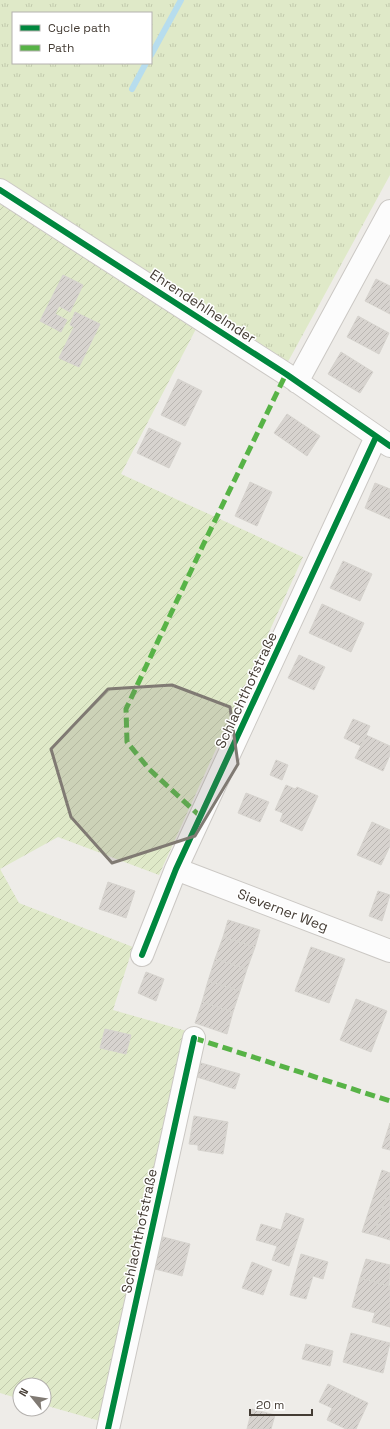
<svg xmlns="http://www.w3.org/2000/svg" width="390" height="1429" font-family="'Space Grotesk',sans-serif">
	<defs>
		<pattern id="grass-tufts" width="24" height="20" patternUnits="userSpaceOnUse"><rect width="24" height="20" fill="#dfe9c8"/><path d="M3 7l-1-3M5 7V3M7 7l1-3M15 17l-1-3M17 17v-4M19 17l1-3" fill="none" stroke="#c1c9ac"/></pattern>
		<pattern id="garden-furrows" width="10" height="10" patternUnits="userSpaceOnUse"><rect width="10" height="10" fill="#dfe9c8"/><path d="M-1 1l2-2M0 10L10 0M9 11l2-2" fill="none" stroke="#c1c9ac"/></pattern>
		<pattern id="building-hatch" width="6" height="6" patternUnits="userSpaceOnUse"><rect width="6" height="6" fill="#d7d3cf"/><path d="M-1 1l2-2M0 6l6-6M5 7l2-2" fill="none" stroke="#bab6b2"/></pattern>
	</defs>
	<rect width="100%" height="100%" fill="#eeece8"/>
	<!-- grass -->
	<path fill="url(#grass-tufts)" fill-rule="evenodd" d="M0 0H390V175L278 380 0 185ZM13 13H151V63H13Z"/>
	<!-- garden -->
	<path fill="url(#garden-furrows)" d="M0 185 198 325 121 474 303 557 159 875 58 837 0 869 19 903 133 947 113 1010 190 1032 100 1421 44 1405V1385H20V1399L0 1393Z"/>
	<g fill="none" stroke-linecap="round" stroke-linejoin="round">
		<!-- stream -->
		<path stroke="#b7ddee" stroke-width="6" d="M151 55 181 0
			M132 89 146 63"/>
	</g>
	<!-- building -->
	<path fill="url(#building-hatch)" stroke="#d6d3ce" d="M63 275 83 285 70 312 59 306 55 314 67 320 61 332 40 321Z
		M376 279 390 286V314L365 301Z
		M75 312 100 324 79 367 59 358 74 327 70 325Z
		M358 316 389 333 379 354 347 337Z
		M341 352 373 372 360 393 328 374Z
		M178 379 202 391 185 426 161 415Z
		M287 414 320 436 307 456 274 433Z
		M149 428 181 443 169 468 137 453Z
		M250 482 272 492 257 526 235 516Z
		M375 483 390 489V519L365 508Z
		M343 561 372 574 360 601 330 588Z
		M322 604 364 623 351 652 309 633Z
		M299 655 325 667 314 690 288 678Z
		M353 719 370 726 361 746 344 738Z
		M366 735 390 746V755L383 771 355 758Z
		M276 760 288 765 282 780 270 775Z
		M286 785 295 789 297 787 318 796 302 831 280 821 283 813 275 810Z
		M246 793 269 802 260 822 238 813Z
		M372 822 390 830V846L381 865 357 855Z
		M108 882 135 891 126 918 99 909Z
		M378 891 390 895 382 921 369 916Z
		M228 920 260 930 255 947 223 937Z
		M223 937 255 947 247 969 215 959Z
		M311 947 345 959 329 1003 295 991Z
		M215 959 247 969 240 991 208 981Z
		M146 972 164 979 156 1001 138 993Z
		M208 981 240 991 233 1012 202 1002Z
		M356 999 387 1011 371 1052 340 1040Z
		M202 1002 233 1012 227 1034 195 1023Z
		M105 1029 131 1035 126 1054 100 1048Z
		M201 1063 240 1074 235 1089 197 1077Z
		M194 1116 228 1122 223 1154 198 1150V1145L189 1144Z
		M390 1123V1150L382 1148Z
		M382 1170 390 1173V1195L387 1194 374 1235 362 1232Z
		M387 1194 390 1195V1240L374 1235Z
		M286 1213 304 1219 289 1266 272 1260 277 1246 256 1240 261 1224 281 1230Z
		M163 1237 190 1244 182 1276 155 1269Z
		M301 1254 328 1262 323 1279 313 1276 306 1299 290 1295Z
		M366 1259 390 1265 389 1286 360 1278Z
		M252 1262 272 1270 263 1295 242 1288Z
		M360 1278 390 1286V1327L372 1322 375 1313 352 1307Z
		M351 1333 390 1343 383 1373 343 1362Z
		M306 1344 333 1351 330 1366 302 1359Z
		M328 1384 368 1403 356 1429H346L327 1420 332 1408 319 1402Z
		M252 1409 275 1415 271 1429H247Z"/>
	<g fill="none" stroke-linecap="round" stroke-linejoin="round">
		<defs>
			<path id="minor" d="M0 190 286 374 390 446
				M297 382 390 211
				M176 869 390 951
				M142 955 176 869 376 437
				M108 1429 194 1038"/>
		</defs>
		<!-- minor casing -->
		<use href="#minor" stroke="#cbc8c4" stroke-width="24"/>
		<!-- minor -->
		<use href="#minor" stroke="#fcfcfc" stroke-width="22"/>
		<!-- quiet -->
		<path stroke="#57b346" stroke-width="5" stroke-dasharray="10 5" stroke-linecap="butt" d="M201 817 149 769 127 742 126 709 205 541 286 374
			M194 1038 390 1101"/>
		<defs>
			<path id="cycleway" d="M0 190 286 374 390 446
				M142 955 176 869 376 437
				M108 1429 194 1038"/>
		</defs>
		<!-- cycleway casing -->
		<use href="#cycleway" stroke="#fff" stroke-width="8"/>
		<!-- cycleway -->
		<use href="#cycleway" stroke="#00873e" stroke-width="6"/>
	</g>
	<!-- marked area -->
	<path fill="#807a73" fill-opacity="0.2" stroke="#807a73" stroke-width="3" stroke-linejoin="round" d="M172 685 230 707 238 764 195 836 112 863 71 817 51 749 108 689Z"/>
	<g text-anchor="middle" stroke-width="3" stroke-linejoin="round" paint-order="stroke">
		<!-- street labels -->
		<g font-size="14" fill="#443c34" stroke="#fff">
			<text transform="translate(203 306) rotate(33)" y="5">Ehrendehlhelmder</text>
			<text transform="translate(246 690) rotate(-65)" y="5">Schlachthofstraße</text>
			<text transform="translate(283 910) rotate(21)" y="5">Sieverner Weg</text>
			<text transform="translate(139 1231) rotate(-78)" y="5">Schlachthofstraße</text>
		</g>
	</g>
	<!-- legend -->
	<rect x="12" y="12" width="140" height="52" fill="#ffffff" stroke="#b4b1ae"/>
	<rect x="20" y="25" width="20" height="6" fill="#00873e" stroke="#b4b1ae"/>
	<text x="48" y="32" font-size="12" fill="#443c34">Cycle path</text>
	<rect x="20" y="45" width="20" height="6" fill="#57b346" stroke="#b4b1ae"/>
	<text x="48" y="52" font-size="12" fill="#443c34">Path</text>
	<!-- north arrow -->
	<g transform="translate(32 1397) rotate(300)"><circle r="19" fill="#ffffff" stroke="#b4b1ae"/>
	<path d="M0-3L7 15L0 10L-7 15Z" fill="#807a73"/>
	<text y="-6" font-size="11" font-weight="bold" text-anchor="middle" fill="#443c34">N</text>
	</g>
	<!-- scale -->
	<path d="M250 1409v6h62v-6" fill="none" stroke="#443c34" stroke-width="2"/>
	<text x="256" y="1409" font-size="12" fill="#443c34" stroke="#ffffff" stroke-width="3" paint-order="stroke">20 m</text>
</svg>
